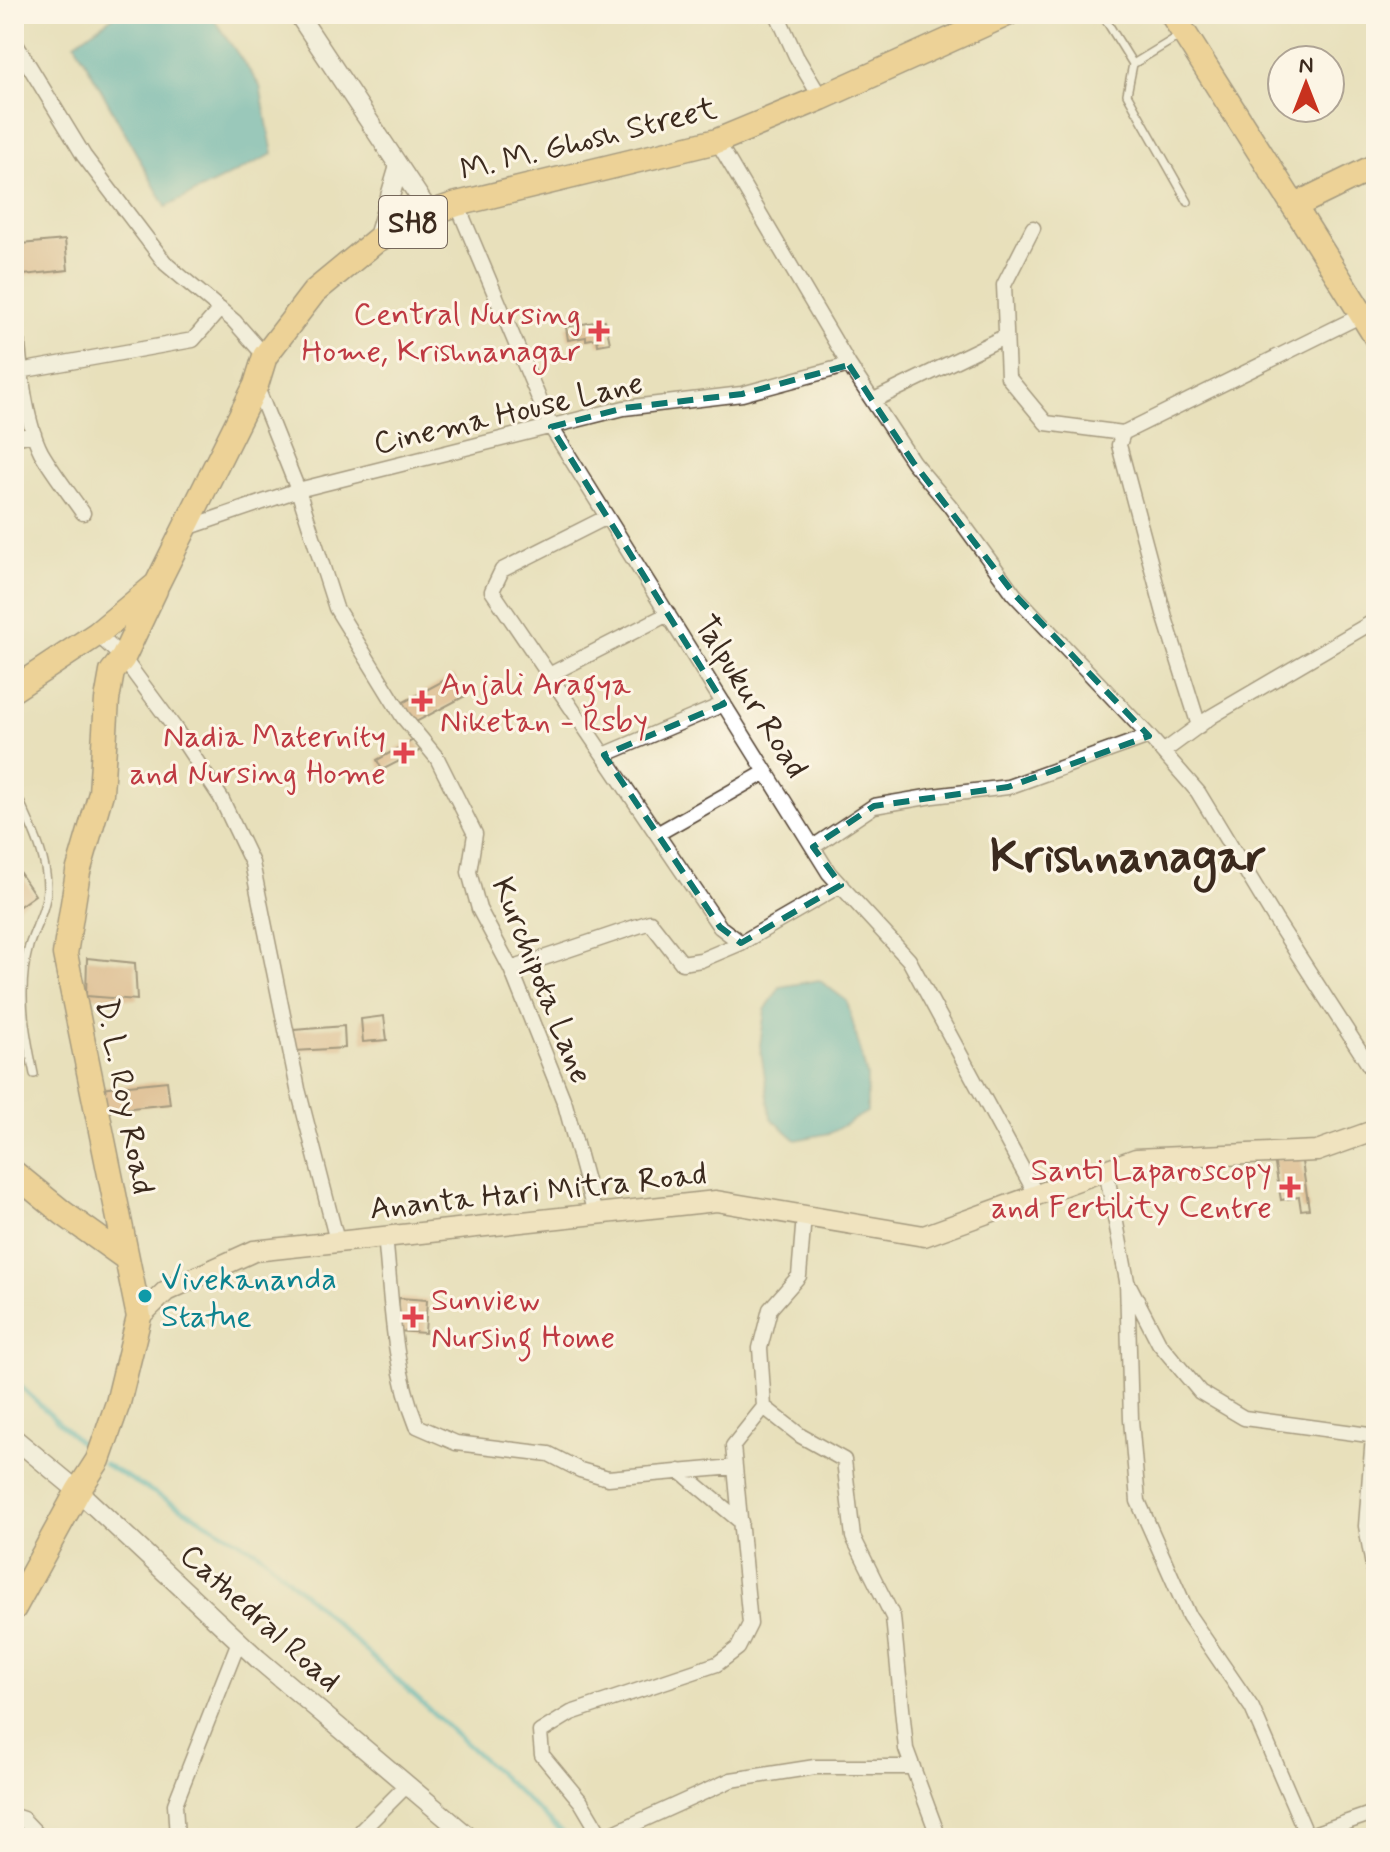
<svg xmlns="http://www.w3.org/2000/svg" width="1390" height="1852" font-family="Mynerve,sans-serif">
	<rect width="100%" height="100%" fill="#fcf5e5"/>
	<filter id="ink" filterUnits="userSpaceOnUse"><feTurbulence type="fractalNoise" baseFrequency=".0125" numOctaves="2"/><feDisplacementMap in="SourceGraphic" scale="16" xChannelSelector="R" yChannelSelector="G"/><feConvolveMatrix kernelMatrix="1 2 1 2 8 2 1 2 1" color-interpolation-filters="sRGB"/></filter>
	<filter id="wash" filterUnits="userSpaceOnUse"><feTurbulence type="fractalNoise" baseFrequency=".006" numOctaves="4" result="noise"/><feDisplacementMap in="SourceGraphic" scale="32" xChannelSelector="R" yChannelSelector="G"/><feGaussianBlur stdDeviation="1.8" result="paint"/><feColorMatrix in="noise" values="0 0 0 0 0 0 0 0 0 0 0 0 0 0 0 0 0 1.4 0 .05"/><feComposite in="paint" operator="in"/></filter>
	<g filter="url(#wash)">
		<rect width="100%" height="100%" fill="#e8e0bb"/>
		<!-- water -->
		<path fill="#3cacb8" stroke="#3c6b6b" stroke-width="2" d="M117 14H210L260 86 273 154 166 207 75 43Z
			M819 980 847 1001 867 1076V1112L830 1133 796 1140 771 1118 760 1045 765 1010 780 987Z"/>
		<g fill="none" stroke-linecap="round" stroke-linejoin="round">
			<!-- stream -->
			<path stroke="#3cacb8" stroke-width="5" d="M14 1380 93 1455
				M104 1464 260 1553 568 1838"/>
		</g>
		<g id="blocks">
			<!-- building -->
			<path fill="#d9a273" d="M65 240 68 270 15 276 14 250 21 249V244Z
				M605 320 610 343 598 345 597 338 586 340V337L568 340 566 327Z
				M454 675 465 696 414 723 402 703Z
				M415 739 421 750 382 770 377 760Z
				M20 873 35 895 14 910V877Z
				M87 958 135 963 137 1000 86 996Z
				M384 1016 387 1040 363 1042 361 1019Z
				M344 1026 345 1048 295 1051 294 1030Z
				M167 1081 170 1104 103 1111 100 1088Z
				M1301 1155 1309 1209 1301 1210 1299 1197 1281 1200 1274 1159Z
				M399 1298 427 1300 425 1333 397 1331Z"/>
		</g>
	</g>
	<g filter="url(#ink)">
		<use href="#blocks" fill-opacity="0" stroke="#554536" stroke-width="2"/>
		<g fill="none" stroke-linecap="round" stroke-linejoin="round">
			<defs>
				<path id="service" d="M1102 14 1133 64
					M1179 36 1133 64 1127 94 1188 202
					M14 788C27 819 47 853 47 887 47 908 35 927 29 946 17 990 25 1031 34 1074"/>
				<path id="minor" d="M777 14 796 56 821 98
					M14 41 84 156 166 264 234 321 265 356
					M717 141 849 365 913 462 950 506 1014 594 1149 736 1198 792 1275 919 1376 1076
					M457 204 551 427 829 873 909 960 1037 1196
					M1033 228 1004 285 1008 377 1046 423 1123 433
					M14 307C19 348 22 415 41 452 53 473 69 493 83 513
					M14 372 193 340 220 309
					M256 385 298 490 336 608 403 717 437 758 475 834 469 872 479 909 511 969 565 1104 595 1214
					M874 400 1006 336
					M14 438 34 434
					M607 517 502 570 492 591 720 927 741 943 841 885
					M184 529 298 490 624 408 742 394 849 365
					M97 634 123 658 174 727 221 798 252 863 298 1089 337 1241
					M549 675 668 614
					M1199 726 1166 621 1119 445 1123 433 1362 315
					M1163 752 1212 716 1376 620
					M604 755 724 704
					M657 834 766 772
					M813 847 874 806 933 796 1008 787 1149 736
					M511 969 650 922 682 963 701 960 741 943
					M1106 1170 1127 1281 1131 1420 1138 1501 1189 1616 1252 1708 1308 1838
					M804 1216 799 1276 770 1309 760 1348 764 1407 801 1436 844 1460 853 1537 893 1617 906 1749 939 1838
					M385 1236C392 1302 392 1364 417 1426L456 1443 549 1454 580 1470 608 1478 734 1467
					M1129 1285 1159 1343 1200 1392 1244 1418 1376 1436
					M1373 1436 1366 1526 1376 1583
					M680 1471 741 1522
					M14 1816 23 1819 41 1838
					M1307 1836 1376 1812
					M177 1838 175 1804 239 1641
					M360 1838 362 1830 407 1785
					M595 1838 597 1829 581 1802 542 1755 540 1732 571 1713 717 1664 738 1648 750 1624 733 1446 764 1407
					M603 1838 731 1780 815 1767H913"/>
				<path id="tertiary" d="M298 14 430 213
					M377 240 399 166
					M14 1438 78 1491 258 1659 470 1838"/>
				<path id="secondary" d="M139 1317 166 1291 254 1251 716 1201 924 1236 1136 1159 1317 1151 1376 1130"/>
				<path id="primary" d="M1172 14 1294 206
					M14 689 97 634 157 584 256 385 265 356 314 292 377 240 430 213 457 204 717 141 821 98 1007 14
					M14 1173 63 1213 126 1258
					M14 1608 78 1491 98 1460 118 1403 139 1317 65 954 78 872 101 793 107 700 112 672 123 658 155 590"/>
				<path id="trunk" d="M1376 166 1294 206 1376 337"/>
			</defs>
			<!-- service casing -->
			<use href="#service" stroke="#554536" stroke-width="10"/>
			<!-- minor casing -->
			<use href="#minor" stroke="#554536" stroke-width="17"/>
			<!-- tertiary casing -->
			<use href="#tertiary" stroke="#554536" stroke-width="21"/>
			<!-- secondary casing -->
			<use href="#secondary" stroke="#554536" stroke-width="23"/>
			<!-- primary casing -->
			<use href="#primary" stroke="#554536" stroke-width="27"/>
			<!-- trunk casing -->
			<use href="#trunk" stroke="#554536" stroke-width="27"/>
			<!-- service -->
			<use href="#service" stroke="#fff" stroke-width="7"/>
			<!-- minor -->
			<use href="#minor" stroke="#fff" stroke-width="14"/>
			<!-- tertiary -->
			<use href="#tertiary" stroke="#fff" stroke-width="18"/>
			<!-- secondary -->
			<use href="#secondary" stroke="#fae7c3" stroke-width="20"/>
			<!-- primary -->
			<use href="#primary" stroke="#f3c26a" stroke-width="24"/>
			<!-- trunk -->
			<use href="#trunk" stroke="#f3c26a" stroke-width="24"/>
		</g>
	</g>
	<!-- marked area -->
	<path d="M0 0H1390V1852H0ZM849 365 913 462 1014 594 1149 736 1008 787 874 806 813 847 841 885 741 943 720 927 604 755 724 704 551 427 624 408 742 394Z" fill="#e8e0bb" fill-opacity=".55" fill-rule="evenodd"/>
	<path fill="none" stroke="#0f766e" stroke-width="6" stroke-dasharray="16 10" stroke-linejoin="round" d="M849 365 913 462 1014 594 1149 736 1008 787 874 806 813 847 841 885 741 943 720 927 604 755 724 704 551 427 624 408 742 394Z"/>
	<!-- markers -->
	<g fill="#e0444e" stroke="#fcf5e5" stroke-width="3">
		<path d="M595 319h8v8h8v8h-8v8h-8v-8h-8v-8h8z"/>
		<path d="M418 689h8v8h8v8h-8v8h-8v-8h-8v-8h8z"/>
		<path d="M400 741h8v8h8v8h-8v8h-8v-8h-8v-8h8z"/>
		<path d="M1286 1175h8v8h8v8h-8v8h-8v-8h-8v-8h8z"/>
		<path d="M409 1305h8v8h8v8h-8v8h-8v-8h-8v-8h8z"/>
	</g>
	<circle fill="#0f9aa8" stroke="#fcf5e5" stroke-width="3" cx="145" cy="1296" r="8"/>
	<g text-anchor="middle" stroke-width="6" stroke-linejoin="round" paint-order="stroke">
		<!-- shield labels -->
		<rect fill="#fcf5e5" stroke="#75675a" stroke-width="2" x="379" y="196" width="68" height="52" rx="6"/>
		<g font-size="30" font-weight="bold" fill="#3b2a1e">
			<text x="413" y="232">SH8</text>
		</g>
		<!-- street labels -->
		<g font-size="32" fill="#3b2a1e" stroke="#fcf5e5">
			<text transform="translate(588 138) rotate(-14)" y="11">M. M. Ghosh Street</text>
			<text transform="translate(508 412) rotate(-13)" y="11">Cinema House Lane</text>
			<text transform="translate(752 696) rotate(58)" y="11">Talpukur Road</text>
			<text transform="translate(543 980) rotate(68)" y="11">Kurchipota Lane</text>
			<text transform="translate(126 1096) rotate(79)" y="11">D. L. Roy Road</text>
			<text transform="translate(538 1190) rotate(-6)" y="11">Ananta Hari Mitra Road</text>
			<text transform="translate(261 1617) rotate(42)" y="11">Cathedral Road</text>
		</g>
		<!-- health labels -->
		<g font-size="32" fill="#be3a42" stroke="#fcf5e5" text-anchor="end">
			<text x="581" y="324">Central Nursing<tspan x="581" dy="37">Home, Krishnanagar</tspan></text>
			<text x="440" y="694" text-anchor="start">Anjali Aragya<tspan x="440" dy="37">Niketan - Rsby</tspan></text>
			<text x="386" y="746">Nadia Maternity<tspan x="386" dy="37">and Nursing Home</tspan></text>
			<text x="1272" y="1180">Santi Laparoscopy<tspan x="1272" dy="37">and Fertility Centre</tspan></text>
			<text x="431" y="1310" text-anchor="start">Sunview<tspan x="431" dy="37">Nursing Home</tspan></text>
		</g>
		<!-- culture labels -->
		<g font-size="32" fill="#0d838f" stroke="#fcf5e5" text-anchor="start">
			<text x="161" y="1289">Vivekananda<tspan x="161" dy="37">Statue</tspan></text>
		</g>
		<!-- town labels -->
		<g font-size="48" font-weight="bold" fill="#3b2a1e" stroke="#fcf5e5">
			<text x="1128" y="871">Krishnanagar</text>
		</g>
	</g>
	<!-- margin -->
	<rect width="1390" height="1852" fill="none" stroke="#fcf5e5" stroke-width="48"/>
	<!-- north arrow -->
	<g transform="translate(1306 84)"><circle r="38" fill="#fcf5e5" stroke="#afa495" stroke-width="2"/>
	<path d="M0-6L14 30L0 20L-14 30Z" fill="#c8321e"/>
	<text y="-12" font-size="22" font-weight="bold" text-anchor="middle" fill="#3b2a1e">N</text>
	</g>
</svg>
